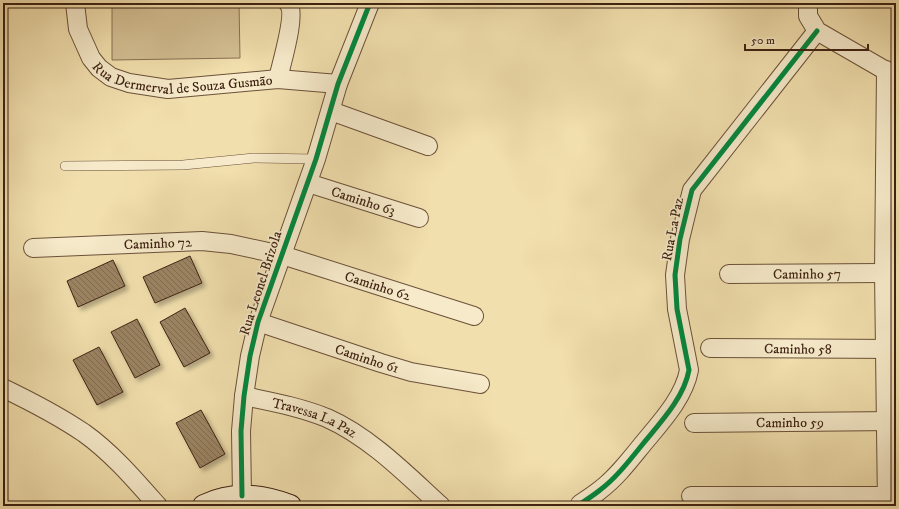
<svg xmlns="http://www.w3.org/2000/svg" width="899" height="509" font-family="'IM FELL DW Pica',serif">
	<defs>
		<pattern id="building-back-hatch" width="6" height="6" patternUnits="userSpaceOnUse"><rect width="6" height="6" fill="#9b8463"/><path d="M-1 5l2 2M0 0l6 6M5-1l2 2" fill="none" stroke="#806c50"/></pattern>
		<filter id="shadow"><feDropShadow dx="3.5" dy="3.5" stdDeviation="2" flood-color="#0004"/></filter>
	</defs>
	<rect width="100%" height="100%" fill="#f1dfad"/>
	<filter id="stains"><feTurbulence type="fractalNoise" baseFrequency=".005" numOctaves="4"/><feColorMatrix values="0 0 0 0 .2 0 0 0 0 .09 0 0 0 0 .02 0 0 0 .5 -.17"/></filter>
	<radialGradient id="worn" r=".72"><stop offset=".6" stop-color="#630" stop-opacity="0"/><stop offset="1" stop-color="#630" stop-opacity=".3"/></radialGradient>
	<!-- pitch -->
	<path fill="#d3bf93" stroke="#887052" d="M112 3H239L240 58 112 60Z"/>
	<!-- building -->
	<path fill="url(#building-back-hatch)" stroke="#3e2212" filter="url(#shadow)" d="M190 256 202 283 155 303 143 277Z
		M113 260 125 286 78 307 67 281Z
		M185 308 210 353 184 367 160 322Z
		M137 319 160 365 135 378 111 332Z
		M99 347 123 392 97 405 73 360Z
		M201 410 225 454 200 468 176 423Z"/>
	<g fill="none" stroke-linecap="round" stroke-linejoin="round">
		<defs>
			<path id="lane" d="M65 166 183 165 254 158 316 159"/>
			<g id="street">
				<path id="s1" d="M75 3 78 29 91 58 99 68 111 77 129 83 168 89 278 79 338 84"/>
				<path d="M808 3V16L817 31 895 76"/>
				<path d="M886 70 884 273 887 506"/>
				<path d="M278 79C281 65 297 13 288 3"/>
				<path d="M331 111 428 146"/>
				<path id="s2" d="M308 183 419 218"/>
				<path id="s3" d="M33 248 202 241 231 244 282 255 474 316"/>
				<path id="s4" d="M729 274 884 273"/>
				<path id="s5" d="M258 322 381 363 411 372 480 384"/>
				<path id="s6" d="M710 348 896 349"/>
				<path d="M3 388C30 401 59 416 84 433 112 453 135 480 158 506"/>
				<path id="s7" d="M244 396C272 402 300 407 327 418 370 437 407 475 441 506"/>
				<path id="s8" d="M694 423 896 421"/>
				<path d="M242 496 241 431 244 396 250 356 258 322 316 159 338 84 370 3"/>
				<path d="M691 496H896"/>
				<path d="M580 504C586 500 594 495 600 490 616 478 629 461 642 445 660 423 684 398 689 370L677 309 675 275 680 239 692 190 817 31"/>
			</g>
			<path id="secondary" d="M204 506C233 492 261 495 290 506"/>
		</defs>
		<!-- lane casing -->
		<use href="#lane" stroke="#6b5139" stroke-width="10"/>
		<!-- street casing -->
		<use href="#street" stroke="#6b5139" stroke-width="20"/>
		<!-- secondary casing -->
		<use href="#secondary" stroke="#3e2212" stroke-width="24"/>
		<!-- lane -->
		<use href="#lane" stroke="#f6eaca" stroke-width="9"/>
		<!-- street -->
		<use href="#street" stroke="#f6eaca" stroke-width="18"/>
		<!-- secondary -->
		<use href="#secondary" stroke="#f6eaca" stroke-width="22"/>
		<defs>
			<path id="cycleway" d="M242 496 241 431 244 396 250 356 258 322 316 159 338 84 370 3
				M580 504C586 500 594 495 600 490 616 478 629 461 642 445 660 423 684 398 689 370L677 309 675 275 680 239 692 190 817 31"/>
		</defs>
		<!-- cycleway casing -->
		<use href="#cycleway" stroke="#f6eaca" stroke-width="8"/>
		<!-- cycleway -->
		<use href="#cycleway" stroke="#00873e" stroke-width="5"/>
	</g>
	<g text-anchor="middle" stroke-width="3.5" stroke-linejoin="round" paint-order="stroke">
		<!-- street labels -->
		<g font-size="14" fill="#3e2212" stroke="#f6eaca">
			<text dy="5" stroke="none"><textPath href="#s1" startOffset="157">Rua Dermerval de Souza Gusmão</textPath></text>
			<text dy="5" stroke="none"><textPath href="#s2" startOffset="58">Caminho 63</textPath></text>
			<text transform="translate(672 229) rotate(-79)" y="5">Rua La Paz</text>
			<text dy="5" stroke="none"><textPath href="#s3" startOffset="125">Caminho 72</textPath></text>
			<text dy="5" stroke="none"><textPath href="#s4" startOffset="78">Caminho 57</textPath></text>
			<text transform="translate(260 283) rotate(-72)" y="5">Rua Leonel Brizola</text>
			<text dy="5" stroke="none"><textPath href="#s3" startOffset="351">Caminho 62</textPath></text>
			<text dy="5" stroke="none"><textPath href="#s6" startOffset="88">Caminho 58</textPath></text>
			<text dy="5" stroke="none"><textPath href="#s5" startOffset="115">Caminho 61</textPath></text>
			<text dy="5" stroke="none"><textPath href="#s7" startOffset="74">Travessa La Paz</textPath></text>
			<text dy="5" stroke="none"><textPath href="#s8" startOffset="96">Caminho 59</textPath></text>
		</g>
	</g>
	<!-- margin -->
	<rect width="899" height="509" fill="none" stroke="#f1dfad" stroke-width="16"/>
	<rect x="4" y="4" width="891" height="501" fill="none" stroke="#3e2212" stroke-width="2"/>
	<rect x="8" y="8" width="883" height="493" fill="none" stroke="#3e2212"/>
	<!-- scale -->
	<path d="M745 44v6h123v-6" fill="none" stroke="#3e2212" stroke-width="2"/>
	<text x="751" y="44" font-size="12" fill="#3e2212" stroke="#f6eaca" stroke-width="3" paint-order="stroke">50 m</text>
	<rect width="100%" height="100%" filter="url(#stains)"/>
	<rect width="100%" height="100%" fill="url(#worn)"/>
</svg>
